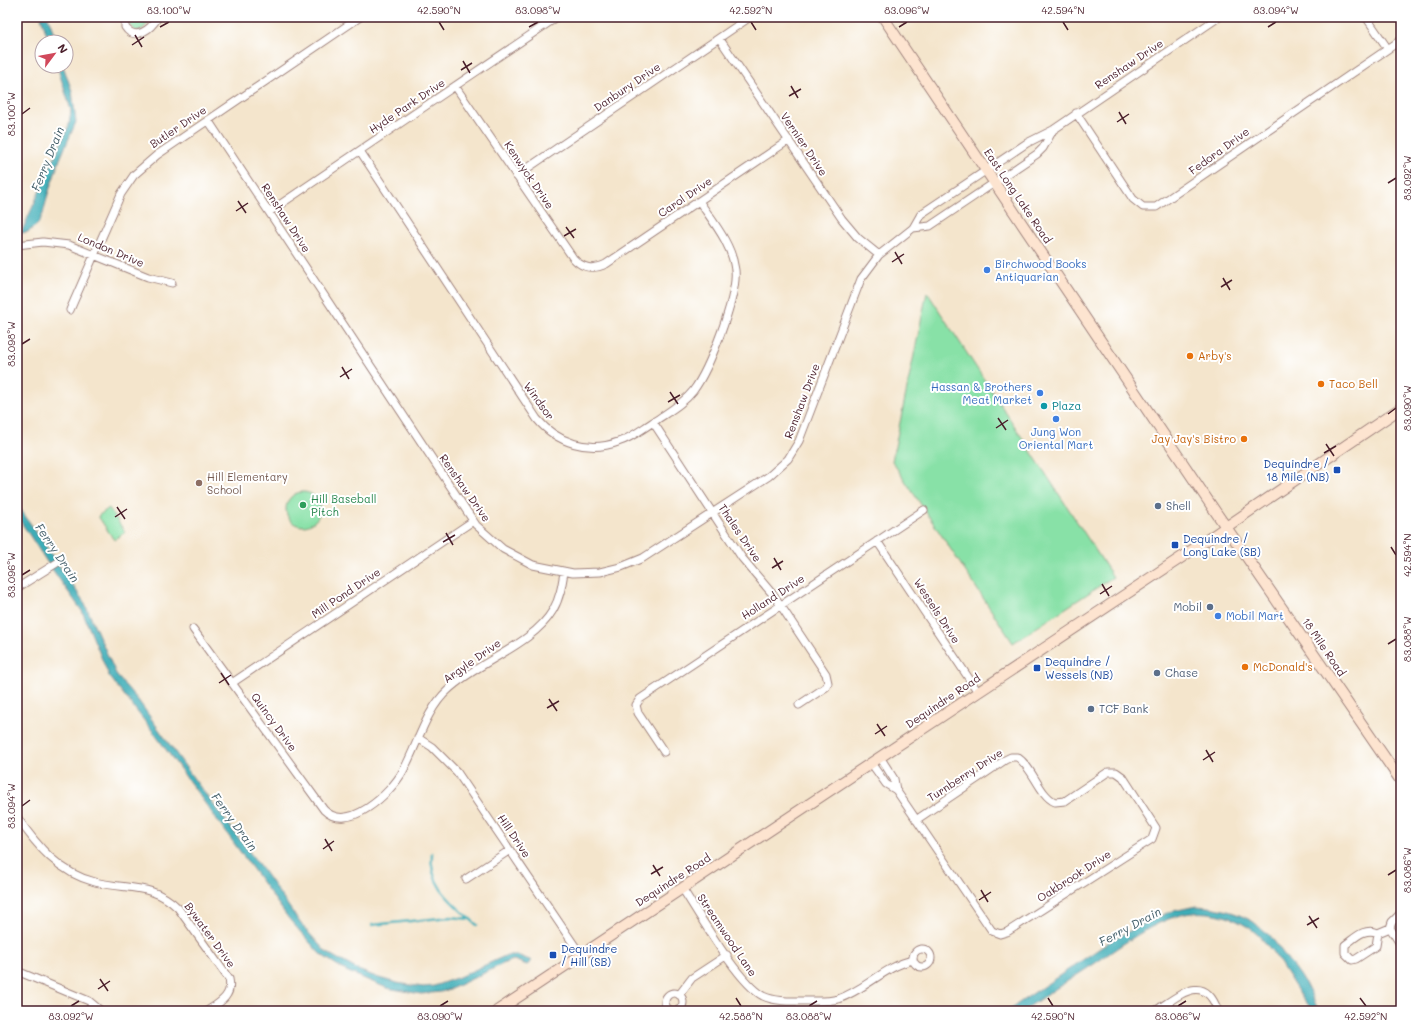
<svg xmlns="http://www.w3.org/2000/svg" width="1418" height="1028" font-family="Mali,sans-serif">
	<rect width="100%" height="100%" fill="#fff"/>
	<filter id="ink" filterUnits="userSpaceOnUse"><feTurbulence type="fractalNoise" baseFrequency=".025" numOctaves="2"/><feDisplacementMap in="SourceGraphic" scale="8" xChannelSelector="R" yChannelSelector="G"/><feConvolveMatrix kernelMatrix="1 2 1 2 8 2 1 2 1" color-interpolation-filters="sRGB"/></filter>
	<filter id="wash" filterUnits="userSpaceOnUse"><feTurbulence type="fractalNoise" baseFrequency=".012" numOctaves="4" result="noise"/><feDisplacementMap in="SourceGraphic" scale="16" xChannelSelector="R" yChannelSelector="G"/><feGaussianBlur stdDeviation="0.9" result="paint"/><feColorMatrix in="noise" values="0 0 0 0 0 0 0 0 0 0 0 0 0 0 0 0 0 1.4 0 .05"/><feComposite in="paint" operator="in"/></filter>
	<g filter="url(#wash)">
		<rect width="100%" height="100%" fill="#f4e5cc"/>
		<!-- green -->
		<path fill="#88e1a7" stroke="#698069" d="M129 17H142L149 22 143 29 136 31 129 25Z
			M927 292 1113 577 1013 643 892 461Z
			M286 509a17 17 0 1 1 34 0a17 17 0 1 1-34 0Z
			M109 508 125 532 114 540 98 516Z"/>
		<!-- water -->
		<path fill="#3cadb7" stroke="#436671" d="M41 17H48L57 42H49Z
			M57 66H63L72 91 76 122 60 159 48 194 43 214 38 224 28 232 21 233 69 125 71 110Z
			M17 504 84 602 117 676 138 700 197 783 263 870 301 924 326 952 358 970 379 978 397 983 423 987 434 986 459 977 507 955H517L532 961 527 965 514 960 509 961 453 988 441 992 421 994 387 988 370 981 346 971 320 954 289 919 154 733 109 676 82 611 47 562 17 516Z
			M1196 906C1216 907 1234 911 1252 921 1258 924 1263 933 1269 934L1305 983 1319 1011H1314C1292 989 1281 957 1258 935 1239 917 1207 908 1181 915 1150 923 1118 948 1091 966 1068 981 1045 995 1023 1011H1007L1115 938 1169 912Z"/>
		<g fill="none" stroke-linecap="round" stroke-linejoin="round">
			<!-- stream -->
			<path stroke="#3cadb7" stroke-width="2.5" d="M432 853C428 887 454 904 477 925
				M372 925 450 917 470 919"/>
		</g>
	</g>
	<g filter="url(#ink)">
		<g fill="none" stroke-linecap="round" stroke-linejoin="round">
			<defs>
				<path id="minor" d="M125 17V27C135 42 151 29 158 17
					M1366 17 1388 49
					M719 38 842 219 858 238 879 255
					M455 86 573 258C583 269 593 270 606 264L789 140
					M1076 113 1133 199 1143 207H1156L1401 40
					M208 120 476 525 503 549 533 565 573 573 600 572 621 567 643 558 769 476 788 459 799 441 861 279 879 255 913 228 921 214 1027 143 1053 130 1219 17
					M360 151 537 419C557 443 589 453 618 442 632 438 643 428 655 421 668 412 683 404 693 391 709 370 738 296 735 270 732 244 713 222 699 201
					M516 176 750 17
					M269 212 557 17
					M913 228 930 226 1037 154 1043 148 1053 130
					M17 245 43 242 69 245 148 277 172 283
					M70 310 121 194 134 175 157 155 360 17
					M653 422 742 558 775 597 826 674 828 683 826 687 799 705
					M877 541 978 692
					M17 588 60 561
					M193 629 324 810C348 834 391 793 403 771 418 744 425 711 448 690 477 662 533 645 553 610 560 598 562 585 564 572
					M232 683 473 521
					M418 738 432 747 457 772 581 955
					M664 752 638 713 636 705 640 699 924 510
					M880 757 894 779 896 790
					M871 763 886 784 896 790 992 931 1000 934 1007 932 1152 839 1156 828 1123 777 1116 772H1108L1065 801 1055 802C1039 795 1033 767 1017 757H1011L1005 760 916 820
					M17 817C37 846 59 873 95 882 127 890 153 883 178 908L229 979C233 996 219 1003 207 1011
					M466 879 510 850
					M682 888C699 914 738 983 763 996 776 1002 791 1001 805 1001 816 1001 828 1002 838 999 865 990 885 966 913 960
					M1401 913 1392 922 1390 928 1401 945
					M1378 933 1376 946 1356 959 1352 960 1345 953V945C1356 937 1365 927 1378 933L1390 928
					M913 958a9 9 0 1 1 18 0a9 9 0 1 1-18 0Z
					M17 971 89 1001 101 1011
					M665 1002a9 9 0 1 1 18 0a9 9 0 1 1-18 0Z
					M679 995 692 978 727 955
					M1155 1011C1179 996 1204 971 1218 1011"/>
				<path id="secondary" d="M883 17 1215 511 1401 781
					M497 1011 1182 557 1401 408"/>
			</defs>
			<!-- minor casing -->
			<use href="#minor" stroke="#9f827c" stroke-width="9"/>
			<!-- secondary casing -->
			<use href="#secondary" stroke="#9f827c" stroke-width="12"/>
			<!-- minor -->
			<use href="#minor" stroke="#fff" stroke-width="7"/>
			<!-- secondary -->
			<use href="#secondary" stroke="#fde4d0" stroke-width="10"/>
		</g>
	</g>
	<!-- ticks -->
	<path fill="none" stroke="#4a1f2b" stroke-width="1.5" d="M439 22 444 30M751 22 756 30M1063 22 1068 30M160 27 169 22M529 27 538 22M899 27 907 22M1268 27 1276 22M135 35 142 47M132 45 144 37M463 61 470 73M461 70 472 63M791 86 798 98M789 96 801 89M1119 112 1126 124M22 114 30 108M1117 122 1129 114M1388 183 1396 178M238 201 246 213M236 211 248 203M566 227 574 238M564 236 576 229M895 252 902 264M892 262 904 254M1223 278 1230 290M1221 287 1232 280M22 344 30 339M342 367 349 379M340 377 352 369M670 392 678 404M668 402 680 395M1388 414 1396 408M998 418 1006 430M996 428 1008 420M1326 444 1334 456M1324 453 1336 446M117 507 125 519M115 517 127 509M446 533 453 545M443 542 455 535M1391 547 1396 555M774 558 781 570M772 568 783 561M22 575 30 570M1102 584 1109 596M1100 594 1112 586M1388 644 1396 639M221 673 229 685M219 683 231 675M549 699 557 711M547 708 559 701M877 724 885 736M875 734 887 726M1206 750 1213 762M1203 760 1215 752M22 806 30 800M325 839 332 851M323 849 334 841M653 865 660 876M651 874 663 867M1388 875 1396 870M981 890 988 902M979 900 991 892M1309 916 1317 928M1307 925 1319 918M100 979 108 991M98 989 110 981M736 998 741 1006M1048 998 1053 1006M1360 998 1366 1006M71 1006 79 1001M440 1006 448 1001M809 1006 817 1001M1178 1006 1186 1001"/>
	<!-- markers -->
	<g fill="#3f7fe0" stroke="#fff" stroke-width="1.5">
		<circle cx="987" cy="270" r="4"/>
		<circle cx="1040" cy="393" r="4"/>
		<circle cx="1056" cy="419" r="4"/>
		<circle cx="1218" cy="616" r="4"/>
	</g>
	<g fill="#e8710a" stroke="#fff" stroke-width="1.5">
		<circle cx="1190" cy="356" r="4"/>
		<circle cx="1321" cy="384" r="4"/>
		<circle cx="1244" cy="439" r="4"/>
		<circle cx="1245" cy="667" r="4"/>
	</g>
	<circle fill="#0f9aa8" stroke="#fff" stroke-width="1.5" cx="1044" cy="406" r="4"/>
	<g fill="#1a4fb4" stroke="#fff" stroke-width="1.5">
		<rect x="1333" y="466" width="8" height="8" rx="2"/>
		<rect x="1171" y="541" width="8" height="8" rx="2"/>
		<rect x="1033" y="664" width="8" height="8" rx="2"/>
		<rect x="549" y="951" width="8" height="8" rx="2"/>
	</g>
	<circle fill="#8d6e63" stroke="#fff" stroke-width="1.5" cx="199" cy="483" r="4"/>
	<circle fill="#2e9e5b" stroke="#fff" stroke-width="1.5" cx="303" cy="505" r="4"/>
	<g fill="#5c6f8a" stroke="#fff" stroke-width="1.5">
		<circle cx="1158" cy="506" r="4"/>
		<circle cx="1210" cy="607" r="4"/>
		<circle cx="1157" cy="673" r="4"/>
		<circle cx="1091" cy="709" r="4"/>
	</g>
	<g text-anchor="middle" stroke-width="4" stroke-linejoin="round" paint-order="stroke">
		<!-- street labels -->
		<g font-size="11" fill="#4a1f2b" stroke="#fff">
			<text transform="translate(1129 64) rotate(-34)" y="4">Renshaw Drive</text>
			<text transform="translate(627 87) rotate(-34)" y="4">Danbury Drive</text>
			<text transform="translate(407 106) rotate(-34)" y="4">Hyde Park Drive</text>
			<text transform="translate(178 127) rotate(-34)" y="4">Butler Drive</text>
			<text transform="translate(804 144) rotate(56)" y="4">Vernier Drive</text>
			<text transform="translate(1219 151) rotate(-36)" y="4">Fedora Drive</text>
			<text transform="translate(529 175) rotate(56)" y="4">Kenwyck Drive</text>
			<text transform="translate(1018 196) rotate(56)" y="4">East Long Lake Road</text>
			<text transform="translate(685 197) rotate(-34)" y="4">Carol Drive</text>
			<text transform="translate(286 218) rotate(57)" y="4">Renshaw Drive</text>
			<text transform="translate(111 250) rotate(23)" y="4">London Drive</text>
			<text transform="translate(539 401) rotate(54)" y="4">Windsor</text>
			<text transform="translate(802 401) rotate(-69)" y="4">Renshaw Drive</text>
			<text transform="translate(465 488) rotate(55)" y="4">Renshaw Drive</text>
			<text transform="translate(740 533) rotate(56)" y="4">Thales Drive</text>
			<text transform="translate(346 593) rotate(-34)" y="4">Mill Pond Drive</text>
			<text transform="translate(773 597) rotate(-33)" y="4">Holland Drive</text>
			<text transform="translate(937 611) rotate(57)" y="4">Wessels Drive</text>
			<text transform="translate(1324 647) rotate(56)" y="4">18 Mile Road</text>
			<text transform="translate(472 661) rotate(-35)" y="4">Argyle Drive</text>
			<text transform="translate(943 701) rotate(-34)" y="4">Dequindre Road</text>
			<text transform="translate(274 722) rotate(54)" y="4">Quincy Drive</text>
			<text transform="translate(965 775) rotate(-33)" y="4">Turnberry Drive</text>
			<text transform="translate(514 836) rotate(56)" y="4">Hill Drive</text>
			<text transform="translate(1074 876) rotate(-33)" y="4">Oakbrook Drive</text>
			<text transform="translate(673 880) rotate(-33)" y="4">Dequindre Road</text>
			<text transform="translate(210 935) rotate(54)" y="4">Bywater Drive</text>
			<text transform="translate(727 935) rotate(56)" y="4">Streamwood Lane</text>
		</g>
		<!-- shop labels -->
		<g font-size="11" fill="#366cbe" stroke="#fff" text-anchor="start">
			<text x="995" y="268">Birchwood Books<tspan x="995" dy="13">Antiquarian</tspan></text>
			<text x="1032" y="391" text-anchor="end">Hassan &amp; Brothers<tspan x="1032" dy="13">Meat Market</tspan></text>
			<text x="1056" y="436" text-anchor="middle">Jung Won<tspan x="1056" dy="13">Oriental Mart</tspan></text>
			<text x="1226" y="620">Mobil Mart</text>
		</g>
		<!-- food labels -->
		<g font-size="11" fill="#c56008" stroke="#fff" text-anchor="start">
			<text x="1198" y="360">Arby's</text>
			<text x="1329" y="388">Taco Bell</text>
			<text x="1236" y="443" text-anchor="end">Jay Jay's Bistro</text>
			<text x="1253" y="671">McDonald's</text>
		</g>
		<!-- culture labels -->
		<g font-size="11" fill="#0d838f" stroke="#fff" text-anchor="start">
			<text x="1052" y="410">Plaza</text>
		</g>
		<!-- transit labels -->
		<g font-size="11" fill="#164399" stroke="#fff" text-anchor="start">
			<text x="1329" y="468" text-anchor="end">Dequindre /<tspan x="1329" dy="13">18 Mile (NB)</tspan></text>
			<text x="1183" y="543">Dequindre /<tspan x="1183" dy="13">Long Lake (SB)</tspan></text>
			<text x="1045" y="666">Dequindre /<tspan x="1045" dy="13">Wessels (NB)</tspan></text>
			<text x="561" y="953">Dequindre<tspan x="561" dy="13">/ Hill (SB)</tspan></text>
		</g>
		<!-- education labels -->
		<g font-size="11" fill="#785e54" stroke="#fff" text-anchor="start">
			<text x="207" y="481">Hill Elementary<tspan x="207" dy="13">School</tspan></text>
		</g>
		<!-- leisure labels -->
		<g font-size="11" fill="#27864d" stroke="#fff" text-anchor="start">
			<text x="311" y="503">Hill Baseball<tspan x="311" dy="13">Pitch</tspan></text>
		</g>
		<!-- service labels -->
		<g font-size="11" fill="#4e5e75" stroke="#fff" text-anchor="start">
			<text x="1166" y="510">Shell</text>
			<text x="1202" y="611" text-anchor="end">Mobil</text>
			<text x="1165" y="677">Chase</text>
			<text x="1099" y="713">TCF Bank</text>
		</g>
		<!-- water labels -->
		<g font-size="12" font-style="italic" fill="#445f6a" stroke="#fff">
			<text transform="translate(48 159) rotate(-68)" y="4">Ferry Drain</text>
			<text transform="translate(57 553) rotate(56)" y="4">Ferry Drain</text>
			<text transform="translate(234 822) rotate(54)" y="4">Ferry Drain</text>
			<text transform="translate(1130 927) rotate(-28)" y="4">Ferry Drain</text>
		</g>
	</g>
	<!-- margin -->
	<rect width="1418" height="1028" fill="none" stroke="#fff" stroke-width="44"/>
	<!-- north arrow -->
	<g transform="translate(54 54) rotate(58)"><circle r="19" fill="#ffffff" stroke="#b7a5aa"/>
	<path d="M0-3L7 15L0 10L-7 15Z" fill="#d1495b"/>
	<text y="-6" font-size="11" font-weight="bold" text-anchor="middle" fill="#4a1f2b">N</text>
	</g>
	<rect x="22" y="22" width="1374" height="984" fill="none" stroke="#4a1f2b" stroke-width="1.5"/>
	<g font-size="10" text-anchor="middle" fill="#4a1f2b">
		<text x="169" y="14">83.100°W</text>
		<text x="439" y="14">42.590°N</text>
		<text x="538" y="14">83.098°W</text>
		<text x="751" y="14">42.592°N</text>
		<text x="907" y="14">83.096°W</text>
		<text x="1063" y="14">42.594°N</text>
		<text x="1276" y="14">83.094°W</text>
		<text transform="translate(11 114) rotate(-90)" y="4">83.100°W</text>
		<text transform="translate(1407 178) rotate(-90)" y="4">83.092°W</text>
		<text transform="translate(11 344) rotate(-90)" y="4">83.098°W</text>
		<text transform="translate(1407 408) rotate(-90)" y="4">83.090°W</text>
		<text transform="translate(1407 555) rotate(-90)" y="4">42.594°N</text>
		<text transform="translate(11 575) rotate(-90)" y="4">83.096°W</text>
		<text transform="translate(1407 639) rotate(-90)" y="4">83.088°W</text>
		<text transform="translate(11 806) rotate(-90)" y="4">83.094°W</text>
		<text transform="translate(1407 870) rotate(-90)" y="4">83.086°W</text>
		<text x="71" y="1020">83.092°W</text>
		<text x="440" y="1020">83.090°W</text>
		<text x="741" y="1020">42.588°N</text>
		<text x="809" y="1020">83.088°W</text>
		<text x="1053" y="1020">42.590°N</text>
		<text x="1178" y="1020">83.086°W</text>
		<text x="1366" y="1020">42.592°N</text>
	</g>
</svg>
